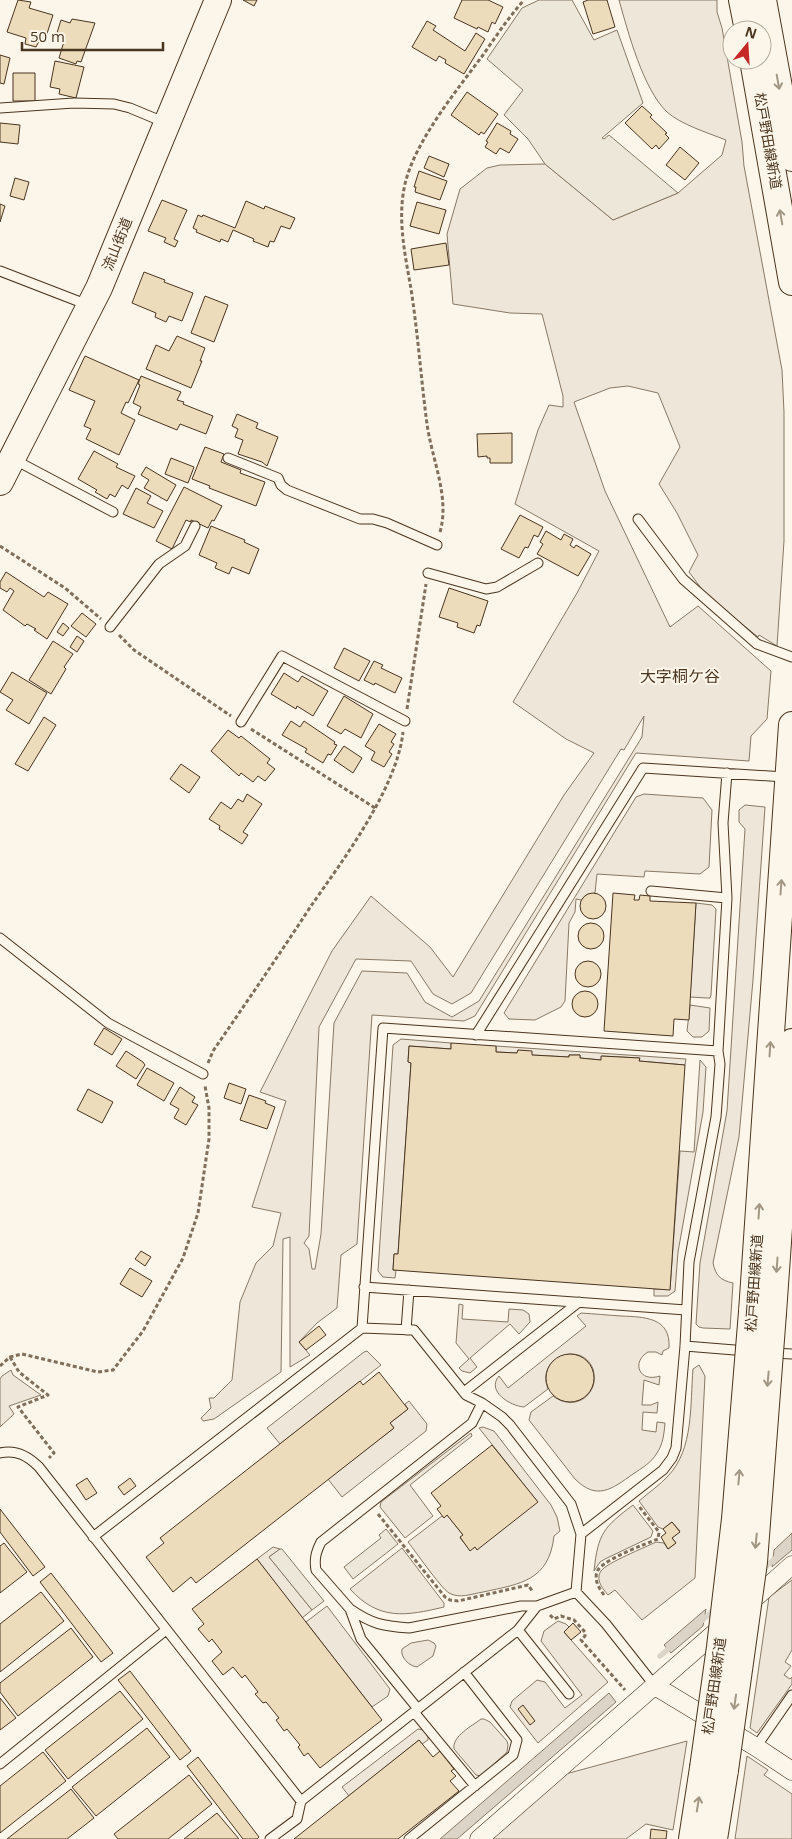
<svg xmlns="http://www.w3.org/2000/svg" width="792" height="1839" font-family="'Open Sans','Noto Sans JP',sans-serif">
	<rect width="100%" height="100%" fill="#fbf6e9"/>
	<!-- green -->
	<path fill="#ede6d9" stroke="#887966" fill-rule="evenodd" d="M619 0H717V12L722 28 742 142 744 166 782 370 784 412V541L777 646 759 635 758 637 707 596 689 572 698 555 677 513 659 484 680 447 658 393 628 386 610 388 574 402 605 491 670 627 698 606 771 671 767 719 751 736 749 761 636 753 475 1016 464 1021 372 1015 357 1244 341 1255 337 1308 317 1323 299 1342 310 1355 290 1367V1237L283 1239 281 1372 214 1419 203 1421 201 1418 211 1408 209 1398H214L232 1380 240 1302 256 1263 273 1246 281 1213 252 1207 286 1101 260 1092 332 951 371 896 430 947 453 977 564 795 594 753 566 739 513 702 577 593 599 551 515 504 538 430 549 405 563 407V396L542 314 510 313 453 304 447 234 460 189 487 168 500 165 545 164 613 220 678 193 722 155 726 140C708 133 680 124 667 112 643 89 628 32 619 0ZM644 716 642 737 479 1001 452 1017 425 1002 407 973 362 971 334 1023 321 1234 315 1269H312L309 1249 304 1243 309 1236 319 1027 356 959 411 961 433 994 452 1004 471 993 621 749 624 750Z
		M644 794 703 798 712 810 709 867 700 874 645 871 644 877 597 874 595 893 586 895 581 900 576 899 575 912 569 923 565 1001 561 1007 535 1020 509 1019 504 1013 636 797Z
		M745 805 765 807 753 980 739 1137 713 1263C716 1276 720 1280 733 1283L730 1329 703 1328 699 1327 696 1324 700 1263 727 1111 745 829 739 822V810Z
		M696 903 712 905 716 909 711 995 710 998H707L690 997Z
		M690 1005 710 1008 709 1031 702 1037H693L687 1031Z
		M401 1039 451 1043V1049L409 1046 408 1062 411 1063 398 1254H394L393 1270H396L395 1278 383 1277 378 1271 393 1045Z
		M496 1046 686 1059 685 1065 639 1061V1058L602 1056 601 1060 580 1058V1055H569V1057L532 1055 518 1050 517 1053 496 1052Z
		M700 1060 706 1067 703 1112 678 1252 675 1291 668 1296H654V1289H670L680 1151 694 1152Z
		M459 1304 463 1305 462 1319 508 1322 509 1309 523 1310 529 1314 530 1322 519 1334 510 1324 470 1358 477 1367 470 1373 462 1371 459 1368 469 1359 456 1343Z
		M581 1313C595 1314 608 1315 621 1316 644 1317 671 1317 669 1348L663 1351 662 1355 656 1352H648C631 1362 639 1383 660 1376L659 1385 644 1380 642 1405H651L658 1402 657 1413 643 1412 642 1430 656 1432 657 1422 665 1423C664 1434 663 1444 657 1453 651 1463 642 1468 633 1474 612 1489 597 1501 575 1479L529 1420 531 1412 553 1396C564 1405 582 1405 590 1392 595 1385 595 1377 593 1369 582 1340 535 1357 548 1389L524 1407C510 1406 486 1391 499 1376L508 1388 586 1326 577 1316Z
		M367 1351 381 1365 280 1444 267 1428 364 1352Z
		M699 1365 705 1376 695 1578 642 1620 615 1590 608 1595C603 1589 595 1580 601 1571 606 1563 646 1547 656 1542L664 1543 668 1549 676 1543 672 1538 680 1531 672 1522 663 1529 658 1527 639 1501C648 1493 660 1485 668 1476 694 1449 690 1404 693 1369Z
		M11 1370 13 1375 41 1395 9 1406 14 1414 0 1427V1379L2 1376Z
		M409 1401 427 1424 426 1431 342 1497 328 1479 394 1428 390 1423 408 1409 405 1404Z
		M483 1427 494 1431 551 1505 557 1517 560 1531 554 1536C549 1581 520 1584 483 1592 471 1594 460 1599 449 1593 440 1587 416 1552 408 1542L442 1516 444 1518 447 1515 463 1535 460 1538 470 1550 475 1547 477 1549 537 1501 479 1428Z
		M471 1433 472 1436 410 1485 433 1516 405 1538 380 1507 381 1502Z
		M633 1505 653 1531 651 1537 605 1559 600 1562 594 1571C598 1533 604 1527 633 1505Z
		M273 1547 280 1549 269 1557 312 1610 302 1618 257 1559Z
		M402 1548 444 1603V1607C406 1616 379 1621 350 1589Z
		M792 1580V1650L785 1662 791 1666 784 1675 790 1679 792 1677V1684L757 1733 750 1728 769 1597Z
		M327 1606 390 1689 388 1696 372 1707 306 1622Z
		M558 1621 566 1624 569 1627 564 1632 608 1682 538 1743 510 1707 512 1701 537 1680 545 1682 565 1708 582 1695 541 1641 544 1631Z
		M428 1640 434 1643 436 1646 433 1656 417 1667C409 1666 400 1657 402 1649L411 1643Z
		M481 1719H484L490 1722 507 1741 508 1745 507 1752 481 1776 476 1775 454 1749C452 1736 472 1726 481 1719Z
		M418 1729 424 1730 428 1736V1740L422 1744 419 1740 349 1796 342 1787Z
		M687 1741 673 1830 646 1824 626 1839H489L562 1775Z
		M747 1756 768 1770 764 1775 792 1794V1839H735Z"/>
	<!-- parking -->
	<path fill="#ede7d9" stroke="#887966" d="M539 0H572L594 40 617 30 643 103 602 138 604 139 609 135 678 193 613 220 545 164 528 139 504 115 523 90 487 59 522 8Z
		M386 1529 398 1544 353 1579 344 1567 381 1538 379 1535Z
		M280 1549H282L324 1601 312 1610 269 1557Z"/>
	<!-- water -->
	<path fill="#dcd4c6" stroke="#887966" d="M792 1533V1550L772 1567 774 1550Z
		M706 1609 703 1626 671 1653 664 1645Z
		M609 1693 616 1702 471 1827 457 1839H440Z"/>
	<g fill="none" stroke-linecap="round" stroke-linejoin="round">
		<!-- stream -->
		<path stroke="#dcd4c6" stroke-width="5.5" d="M762 1570 778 1556
			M699 1623 715 1609
			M660 1656 673 1645"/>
	</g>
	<!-- building -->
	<path fill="#ecdcbc" stroke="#4a3520" d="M18 0 31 2 29 8 53 15 44 43 39 41 36 47 25 44 26 38 7 32Z
		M243 0H257L254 6Z
		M462 0H488L503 7 495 24 492 22 488 32 478 27 477 29 454 18Z
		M588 0H607L615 27 593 34 583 2Z
		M72 19 95 23 81 62 77 61 76 64 59 58 65 38 56 36 61 20 70 23Z
		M427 21 436 26 433 30 465 51 476 33 485 39 464 74 445 63 446 60 439 56 436 61 412 47Z
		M0 55 10 58 4 84 0 83Z
		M55 61 84 67 76 98 59 94 60 89 50 87Z
		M13 73H35V101H13Z
		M467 92 498 114 484 134 481 132 479 135 451 115Z
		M642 106 652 115 650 117 667 133 665 134 669 138 659 149 656 145 652 149 625 123Z
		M0 123 20 125 18 144 0 142Z
		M497 123 511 131 510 134 518 139 509 153 500 148 496 154 485 147 488 142 486 141Z
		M680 147 699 163 685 180 666 165Z
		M429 156 449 164 444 177 424 168Z
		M419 171 447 181 440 200 415 192 416 187H414Z
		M15 178 29 182 24 200 10 196Z
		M162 200 187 210 174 239 178 241 175 247 164 242 166 238 148 231Z
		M246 201 264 209 265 206 295 218 290 229 281 226 274 242 270 241 268 247 253 241 254 239 233 230 228 242 221 239 220 242 196 232 197 230 193 228 198 215 202 217 203 215 235 228Z
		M417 202 446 210 439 234 410 226Z
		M0 204 5 206 0 222Z
		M446 243 449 265 414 270 411 249Z
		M144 272 165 280 164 282 193 293 182 321 169 316 166 322 155 317 156 313 132 303Z
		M205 296 228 305 214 342 191 333Z
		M177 336 205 348 200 361H202L191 388 146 369 156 345 169 351Z
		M85 356 139 380 128 403 126 402 121 413 135 420 119 455 86 439 91 429 84 426 95 401 69 390Z
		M141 376 181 392 177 400 184 402 183 404 213 416 206 434 180 424 177 430 138 414 141 407 133 403 140 385 138 384Z
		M237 414 258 423 256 428 278 437 267 466 262 462 238 454 243 440 235 437 238 429 232 426Z
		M512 433V463H490V458H487V456L478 457 477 434Z
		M205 447 224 454 221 462 241 470 240 473 265 482 256 506 209 488 210 486 192 479Z
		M94 451 118 464 116 467 135 476 128 489 122 485 115 497 110 494 107 499 95 492 97 490 78 479Z
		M171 458 194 467 188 483 165 474Z
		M146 467 176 485 167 501 144 488 149 480 141 475Z
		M184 487 222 506 214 521 212 520 208 528 191 520V522L186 520 172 549 156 541Z
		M136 488 151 496 147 503 163 511 154 528 123 514Z
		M520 515 543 527 538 537 534 535 528 548 525 547 519 558 501 549Z
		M211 526 245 540 244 542 259 549 249 574 232 567 229 574 215 568 217 563 199 555Z
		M546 531 561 540 564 534 573 539 570 545 574 548 576 545 591 554 578 576 537 554 543 544 540 542Z
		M6 572 44 597 48 592 68 604 47 639 34 630 36 629 27 624 25 626 3 610 14 591 10 588 7 592 0 588V582Z
		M449 588 488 601 480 626 477 625 474 633 457 627 458 623 439 617Z
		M82 613 96 624 86 637 71 626Z
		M63 623 69 628 63 636 57 632Z
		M77 636 84 641 77 652 70 647Z
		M53 641 73 654 64 667 66 669 51 694 29 680Z
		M344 648 370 661 359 681 334 668Z
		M374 661 383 665 381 668 402 678 395 693 375 683 374 685 364 680Z
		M12 672 47 693 29 724 6 710 13 700 0 692Z
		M284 673 298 682 302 676 328 691 313 716 297 706 296 709 271 694Z
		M344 696 373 714 361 738 345 729 341 734 327 726Z
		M44 717 56 725 28 771 15 764Z
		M291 721 300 727 304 721 335 742 334 744 337 745 331 755 328 754 323 763 305 752 307 749 282 735Z
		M379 724 396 734 391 742 394 744 389 752 392 754 384 767 371 760 375 752 365 746Z
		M228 730 239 738 241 736 270 759 267 763 275 769 265 781 258 776 253 782 241 773 239 776 211 751Z
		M344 746 362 758 353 773 334 760Z
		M181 764 200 777 189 793 170 779Z
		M247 794 262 804 243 832 248 835 242 844 219 829 220 826 209 819 221 802 231 809 238 799 243 802Z
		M580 906a13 13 0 1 1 26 0a13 13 0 1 1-26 0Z
		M613 893 635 895 634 900H639L640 895 650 896V901L696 903 689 1020 674 1019 673 1036 604 1031Z
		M578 936a13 13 0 1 1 26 0a13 13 0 1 1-26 0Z
		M575 974a13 13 0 1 1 26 0a13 13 0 1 1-26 0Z
		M572 1004a13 13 0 1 1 26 0a13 13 0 1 1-26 0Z
		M104 1028 122 1039 112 1055 94 1044Z
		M451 1043 496 1046V1052L517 1053 518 1050 532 1051V1055L569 1057V1055H580V1058L601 1060V1056L640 1058 639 1061 685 1065 670 1290 393 1270 394 1254H398L411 1063 408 1062 409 1046 451 1049Z
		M126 1051 143 1062 145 1065 136 1079 116 1066Z
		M147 1068 174 1083 164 1101 137 1085Z
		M229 1083 246 1089 241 1104 224 1098Z
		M180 1087 195 1097 192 1102 198 1105 186 1125 174 1118 179 1109 170 1104Z
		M88 1089 113 1102 102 1123 77 1110Z
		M249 1095 266 1101 265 1103 275 1107 267 1129 240 1120Z
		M141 1251 151 1257 145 1266 135 1259Z
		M130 1268 152 1281 142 1297 120 1284Z
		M319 1326 326 1335 306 1350 299 1342Z
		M546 1378a24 24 0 1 1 48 0a24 24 0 1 1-48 0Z
		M379 1372 408 1409 390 1423 394 1428 196 1583 191 1577 173 1592 146 1557 164 1543 160 1538 360 1381 363 1385Z
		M492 1445 538 1502 477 1550 475 1547 470 1551 460 1537 463 1535 447 1515 444 1518 437 1509 441 1506 431 1493Z
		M87 1478 97 1493 86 1500 76 1485Z
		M130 1478 136 1486 124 1495 118 1487Z
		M0 1509 45 1567 33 1576 0 1532Z
		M672 1522 680 1532 672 1538 676 1543 668 1549 661 1537 666 1533 663 1529Z
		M4 1543 27 1572 0 1593V1546Z
		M257 1559 382 1720 320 1768 308 1753 304 1756 298 1747 300 1745 287 1729 284 1731 276 1720 279 1718 266 1702 263 1703 255 1694 258 1692 245 1675 242 1678 233 1667 223 1675 212 1661 222 1652 212 1639 209 1642 198 1629 204 1624 192 1609Z
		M51 1573 113 1653 101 1662 40 1582Z
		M41 1592 64 1621 0 1672V1624Z
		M573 1623 581 1632 571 1640 564 1632Z
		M71 1628 93 1657 18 1716 0 1692V1683Z
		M130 1671 191 1751 180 1760 118 1680Z
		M120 1691 143 1719 68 1779 45 1750Z
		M0 1698 16 1718 0 1730Z
		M523 1705 535 1721 530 1725 518 1709Z
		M147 1728 170 1757 96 1816 72 1787Z
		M419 1740 433 1757 440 1751 454 1769 451 1771 456 1776 450 1781 459 1791 398 1839H294Z
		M43 1752 66 1781 0 1833V1786Z
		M198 1757 259 1837 257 1839H243L187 1766Z
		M189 1775 212 1804 168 1839H118L114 1834Z
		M71 1789 94 1818 67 1839H7Z
		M217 1813 239 1839H184Z
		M651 1829 667 1831 666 1839H650Z"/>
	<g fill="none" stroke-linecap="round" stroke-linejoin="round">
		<defs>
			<path id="lane" d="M0 108 74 103 114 104 130 108 166 123
				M0 271 88 305
				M228 458 278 478 281 485 287 490 360 519H373L387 523 437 545
				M15 460 113 512
				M638 519 683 579 757 644 792 657
				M428 573 486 589 497 587 538 563
				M110 627 159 564 185 546 195 526
				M241 722 282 656 405 721
				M651 891 727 898
				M0 938 108 1023 203 1074
				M476 1035 643 768 785 777
				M364 1287 686 1310
				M362 1328 414 1330 466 1395 482 1403
				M406 1330 409 1290
				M685 1346 747 1351
				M773 1353 792 1354
				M464 1392 579 1302
				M0 1453C16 1449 28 1456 39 1467L301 1801 518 1630 537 1606 576 1592 581 1534 571 1504 510 1425 502 1417 482 1403 472 1423 321 1542C316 1552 314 1559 316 1570L350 1609 361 1639 418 1709
				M581 1534 663 1470 672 1458 676 1448 685 1346 689 1262 716 1117 720 1064 718 1051 727 898 723 823 727 773
				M93 1537 362 1328 383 1028 718 1051
				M576 1592 606 1624 655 1686
				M350 1609C372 1624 382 1626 409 1628L521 1606H537
				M518 1630 569 1694
				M414 1712 475 1786
				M756 1747 792 1695
				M0 1764 166 1630
				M270 1839 297 1819 301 1801
				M409 1839 513 1755 517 1740 464 1672"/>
			<path id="street" d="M747 1605 792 1565
				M655 1686 756 1747 792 1771
				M479 1839 725 1624"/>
			<path id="primary" d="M742 0 748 30
				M763 0 792 158
				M753 60 792 282
				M0 482 99 288 218 0
				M752 1312 792 725
				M773 1313 792 1042
				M692 1839 703 1768
				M714 1839 725 1770"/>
		</defs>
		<!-- lane casing -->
		<use href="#lane" stroke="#4a3520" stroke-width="11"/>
		<!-- street casing -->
		<use href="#street" stroke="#4a3520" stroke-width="19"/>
		<!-- primary casing -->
		<use href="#primary" stroke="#4a3520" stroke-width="28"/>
		<!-- path -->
		<path stroke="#7f6f5c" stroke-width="3" stroke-dasharray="4 2.5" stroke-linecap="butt" d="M440 532C450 497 432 460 427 424 421 379 418 334 411 289 405 254 397 219 405 184 415 141 457 90 483 55 496 36 509 17 524 0
			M0 546 65 588 101 619
			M119 635 134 650 231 716
			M407 709 426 584
			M251 729 375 808
			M208 1063 213 1051C246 1003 279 955 311 906 343 860 397 788 403 732
			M10 1357 19 1372 48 1395 18 1407 54 1453 49 1458
			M0 1366 10 1357 22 1354 98 1372 113 1370 143 1331 183 1258 198 1213 209 1139V1108L205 1086
			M378 1514 445 1597 450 1600 458 1601 528 1585 533 1592
			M604 1595C599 1588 593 1579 598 1570 605 1559 645 1544 658 1539L659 1532 638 1505
			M550 1615 554 1619 561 1616 574 1620 585 1632V1636L581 1640 625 1690"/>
		<!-- lane -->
		<use href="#lane" stroke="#fbf6e9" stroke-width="9"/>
		<!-- street -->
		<use href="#street" stroke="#fbf6e9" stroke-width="18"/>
		<!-- primary -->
		<use href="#primary" stroke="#fbf6e9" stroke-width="26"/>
		<defs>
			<path id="primary-bridge" d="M703 1768 720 1647 735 1519 752 1312
				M725 1770 754 1562 773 1313"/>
		</defs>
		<!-- primary-bridge casing -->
		<use href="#primary-bridge" stroke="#4a3520" stroke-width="28" stroke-linecap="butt"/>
		<!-- primary-bridge -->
		<use href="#primary-bridge" stroke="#fbf6e9" stroke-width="26"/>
	</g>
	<!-- one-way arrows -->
	<defs><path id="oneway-shaft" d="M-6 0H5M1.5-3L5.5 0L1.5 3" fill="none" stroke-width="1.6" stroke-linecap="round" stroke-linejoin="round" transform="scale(1.25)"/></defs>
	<g stroke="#a29684">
		<use href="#oneway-shaft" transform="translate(778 82) rotate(80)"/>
		<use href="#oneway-shaft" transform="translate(781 217) rotate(-100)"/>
		<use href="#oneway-shaft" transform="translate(781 887) rotate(-86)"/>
		<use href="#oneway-shaft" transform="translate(770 1049) rotate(-86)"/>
		<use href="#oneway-shaft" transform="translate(759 1211) rotate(-86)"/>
		<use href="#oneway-shaft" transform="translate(777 1265) rotate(94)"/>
		<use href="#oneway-shaft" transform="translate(768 1379) rotate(95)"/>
		<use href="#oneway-shaft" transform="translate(739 1477) rotate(-85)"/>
		<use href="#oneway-shaft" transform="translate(756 1541) rotate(96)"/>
		<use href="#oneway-shaft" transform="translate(735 1702) rotate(98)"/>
		<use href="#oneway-shaft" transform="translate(698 1804) rotate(-81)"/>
	</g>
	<g text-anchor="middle" stroke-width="4" stroke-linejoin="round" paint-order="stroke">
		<!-- street labels -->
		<g font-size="14" fill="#4a3520" stroke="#fbf6e9">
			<text transform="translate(768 141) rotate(80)" y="5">松戸野田線新道</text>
			<text transform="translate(117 244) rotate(-68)" y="5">流山街道</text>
			<text transform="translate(754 1283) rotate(-86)" y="5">松戸野田線新道</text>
			<text transform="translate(714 1686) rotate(-82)" y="5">松戸野田線新道</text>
		</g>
		<!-- quarter labels -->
		<g font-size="16" fill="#4a3520" stroke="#fbf6e9">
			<text x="680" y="682">大字桐ケ谷</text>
		</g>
	</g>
	<!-- north arrow -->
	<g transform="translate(747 45) rotate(18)"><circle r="24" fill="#fbf6e9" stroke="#b4a999"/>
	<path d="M0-4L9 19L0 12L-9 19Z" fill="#c62828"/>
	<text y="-8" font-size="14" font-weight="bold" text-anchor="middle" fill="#4a3520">N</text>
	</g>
	<!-- scale -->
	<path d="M22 42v8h141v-8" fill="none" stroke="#4a3520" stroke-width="2.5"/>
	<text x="30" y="42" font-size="15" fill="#4a3520" stroke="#fbf6e9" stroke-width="4" paint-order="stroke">50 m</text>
</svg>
